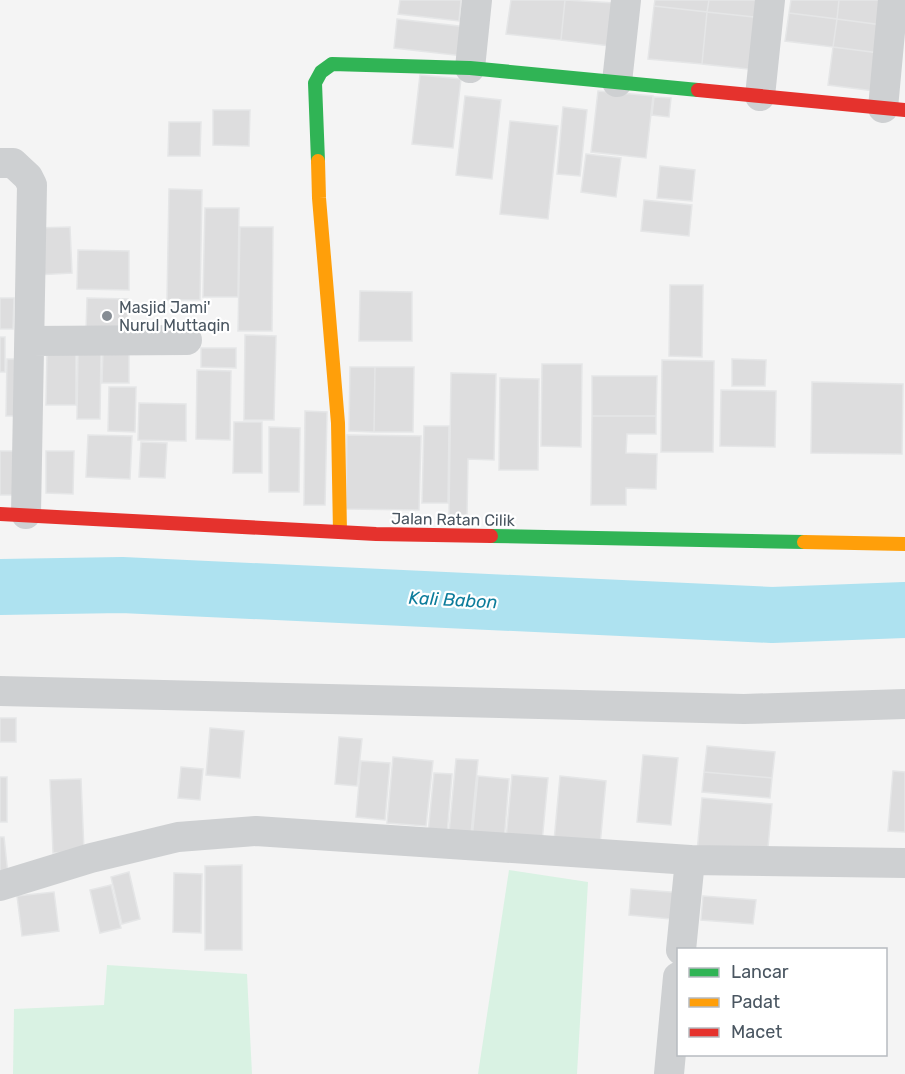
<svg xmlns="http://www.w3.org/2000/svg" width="905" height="1074" font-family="Rubik,sans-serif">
	<rect width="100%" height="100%" fill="#f4f4f4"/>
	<!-- green -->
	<path fill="#d9f2e3" d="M509 870 588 882 577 1074H478Z
		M107 965 247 974 252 1074H13L14 1009 104 1005Z"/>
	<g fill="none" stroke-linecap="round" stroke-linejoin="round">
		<!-- river -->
		<path stroke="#aee2f0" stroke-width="56" d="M0 587 122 585 772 615 905 610"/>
	</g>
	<!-- building -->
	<path fill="#ddddde" stroke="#e5e6e7" stroke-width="1.5" d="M400 0H461L459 21 398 14Z
		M511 0H565L561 40 506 34Z
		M565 0 615 3 610 46 561 40Z
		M655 0H709L707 12 654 6Z
		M709 0H765L763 18 707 12Z
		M791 0H839L837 19 789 13Z
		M839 0H886L882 25 837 19Z
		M654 6 707 12 702 64 648 59Z
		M707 12 763 18 757 70 702 64Z
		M789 13 837 19 833 47 785 41Z
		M397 19 467 27 463 56 394 48Z
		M837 19 882 25 879 53 833 47Z
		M833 47 879 53 874 91 828 85Z
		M420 75 461 79 453 148 412 144Z
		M598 91 653 96 646 158 591 152Z
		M465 96 501 100 492 179 456 175Z
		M654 97 671 98 669 117 652 115Z
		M563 107 587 110 580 176 557 174Z
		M213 110H250L249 146 213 145Z
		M510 121 558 126 548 219 500 214Z
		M169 122H201L200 156H168Z
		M586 154 621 158 616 197 581 192Z
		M660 166 695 170 692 201 657 198Z
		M169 189 202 190 200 300H167Z
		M644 200 692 205 689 236 641 231Z
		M205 208H239L238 297H203Z
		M70 227 72 273 36 275 34 228Z
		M240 227H273L272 331H238Z
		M78 250 129 251V290L77 289Z
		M670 285H703L702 357 669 356Z
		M360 291 412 292V341H359Z
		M0 298H14L13 329H0Z
		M87 298 128 299 127 333 86 332Z
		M245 335 276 336 274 420H244Z
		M0 337H5V372H0Z
		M201 348H236V368L201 367Z
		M103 349H129V383H102Z
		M78 350H101L100 419H77Z
		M47 351H76V405H46Z
		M7 359H29L28 416H6Z
		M732 359 766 360 765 386H732Z
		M662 360 714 361 713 452H661Z
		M542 364H582L581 447 541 446Z
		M350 367H375L374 432 349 431Z
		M375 367H414L413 432H374Z
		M197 370 231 371 230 440 196 439Z
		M451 373 496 374 494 460 468 459 467 515H449Z
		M592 376H657L656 416H592Z
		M500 378 539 379 538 470H499Z
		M812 382 903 384 902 454 811 453Z
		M109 387H136L135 432 108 431Z
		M721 390 776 391 775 447 720 446Z
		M139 403 186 404V441L138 440Z
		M305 411 327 412 325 505H304Z
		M592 416H656V434H627L626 453 657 454 656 489 626 488V505H591Z
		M234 422H262V473H233Z
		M424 426H449L448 503H422Z
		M269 427 300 428 299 492H269Z
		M88 435 132 436 130 479 86 477Z
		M347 435 421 436 419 510 346 509Z
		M141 442 167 443 165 478 139 477Z
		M0 451H21L20 495H0Z
		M46 451H74L73 494 46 493Z
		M0 718H16V742H0Z
		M210 728 244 731 240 778 206 775Z
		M339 737 362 739 357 786 335 784Z
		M707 746 775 752 772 778 704 772Z
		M643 755 678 758 671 825 637 822Z
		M393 757 433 761 426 826 387 823Z
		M456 759 478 760 471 834 449 833Z
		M361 761 390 763 385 820 356 817Z
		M181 767 203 769 200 800 178 798Z
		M893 771 905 772V832L888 831Z
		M704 772 772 778 770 798 702 792Z
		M434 773 452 774 447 835 428 833Z
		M512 775 548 778 542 842 506 839Z
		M478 776 509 779 504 842 472 839Z
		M560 776 606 781 600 845 554 841Z
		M0 777H7V822H0Z
		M81 779 84 851 53 853 50 780Z
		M702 798 772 804 767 858 697 852Z
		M0 837H4L8 875 0 876Z
		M242 865V950H205V866Z
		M129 872 140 919 122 924 111 877Z
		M174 873 202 874 201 933 173 932Z
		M111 885 121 928 100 933 90 890Z
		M631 889 683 893 681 920 629 915Z
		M54 892 59 931 22 936 17 896Z
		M703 896 756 900 753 924 701 920Z"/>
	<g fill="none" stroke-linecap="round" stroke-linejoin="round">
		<!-- street -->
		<path stroke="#ced0d2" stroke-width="30" d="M470 68 477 0
			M617 82 626 0
			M760 96 770 0
			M883 108 893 0
			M0 163H13L28 177 32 185 26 514
			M30 341 187 340
			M0 691 744 709 905 704
			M0 886 91 858 178 837 256 831 690 860 905 863
			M681 950 690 860
			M669 1074 678 977"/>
		<!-- fast -->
		<path stroke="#30b455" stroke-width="14" d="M318 161 315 83 321 72 332 64 470 68 698 90
			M491 536 804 542"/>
		<!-- slow -->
		<path stroke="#ff9f0a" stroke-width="14" d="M318 161 319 198 338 423 340 532
			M804 542 905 544"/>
		<!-- jam -->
		<path stroke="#e5322d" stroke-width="14" d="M698 90 905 110
			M0 514 376 534 491 536"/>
	</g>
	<!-- markers -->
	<circle fill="#868d94" stroke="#fff" stroke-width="2" cx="107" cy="316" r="6"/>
	<g text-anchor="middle" stroke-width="4.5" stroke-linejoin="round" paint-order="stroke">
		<!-- poi labels -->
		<g font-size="16" fill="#4a5661" stroke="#fff" text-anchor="start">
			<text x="119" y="313">Masjid Jami'<tspan x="119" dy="18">Nurul Muttaqin</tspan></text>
		</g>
		<!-- street labels -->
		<g font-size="16" fill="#4a5661" stroke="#fff">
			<text transform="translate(453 519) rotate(1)" y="6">Jalan Ratan Cilik</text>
		</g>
		<!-- water labels -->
		<g font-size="18" font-style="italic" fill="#0c7c9b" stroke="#fff">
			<text transform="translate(453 600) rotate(3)" y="6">Kali Babon</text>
		</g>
	</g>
	<!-- legend -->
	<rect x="677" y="948" width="210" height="108" fill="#ffffff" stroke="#b7bbc0" stroke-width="1.5"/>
	<rect x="689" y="968" width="30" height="9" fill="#30b455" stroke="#b7bbc0" stroke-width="1.5"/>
	<text x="731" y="978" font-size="18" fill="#4a5661">Lancar</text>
	<rect x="689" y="998" width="30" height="9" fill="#ff9f0a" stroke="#b7bbc0" stroke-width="1.5"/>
	<text x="731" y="1008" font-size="18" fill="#4a5661">Padat</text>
	<rect x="689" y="1028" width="30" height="9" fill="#e5322d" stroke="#b7bbc0" stroke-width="1.5"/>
	<text x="731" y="1038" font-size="18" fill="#4a5661">Macet</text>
</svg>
